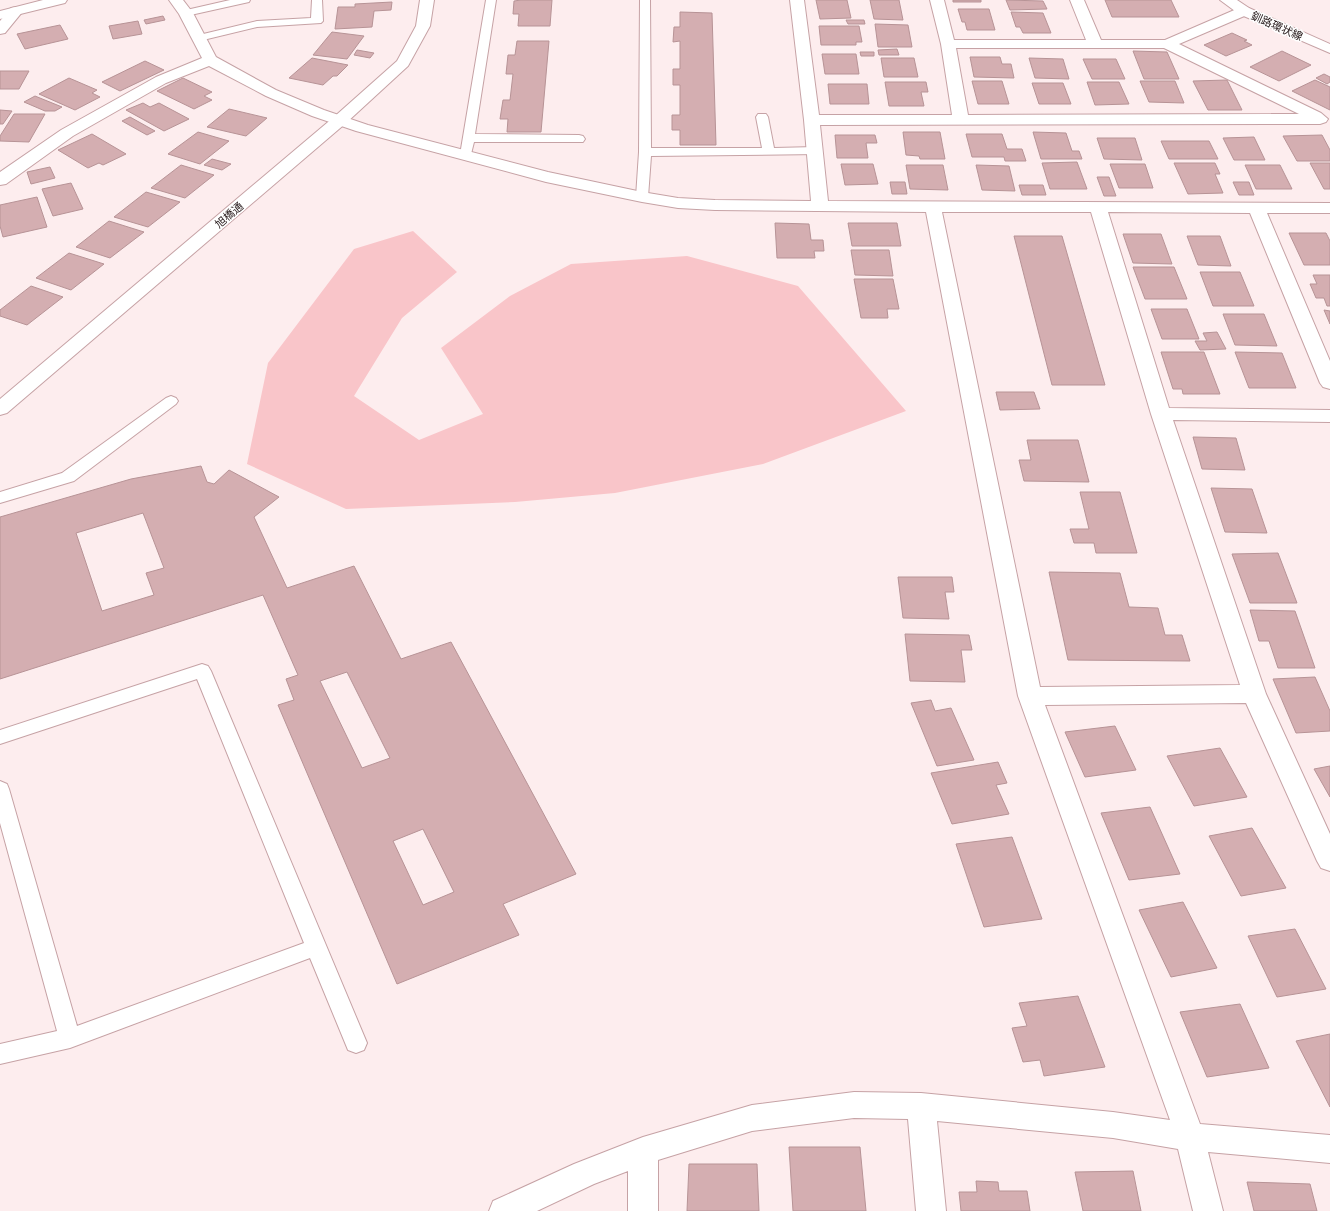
<svg xmlns="http://www.w3.org/2000/svg" width="1330" height="1211" font-family="'Open Sans','Noto Sans JP',sans-serif">
	<rect width="100%" height="100%" fill="#fdedee"/>
	<!-- green -->
	<path fill="#f9c5c9" d="M413 231 457 272 402 318 354 396 419 440 483 414 441 348 510 296 571 264 687 256 798 286 906 411 763 464 615 493 515 502 346 509 247 464 268 363 354 249Z"/>
	<!-- building -->
	<path fill="#d4aeb1" stroke="#b79396" fill-rule="evenodd" d="M521 0H552L550 26H518L519 14H513L514 1Z
		M816 0H847L851 18 820 19Z
		M870 0H899L903 20 874 19Z
		M953 0H981V2H953Z
		M1006 0 1043 1 1047 9 1010 10Z
		M1105 0H1171L1179 17H1112Z
		M392 2 391 10 374 11 372 27 335 29 338 7H355V4Z
		M958 9H989L995 30H967L965 22H962Z
		M680 12 712 13 716 145H680V130H672V115H680V85H673V69H680V41L673 42 674 27H680Z
		M1011 12 1043 13 1051 33H1023L1020 27H1016Z
		M163 16 165 20 146 24 144 20Z
		M846 20H864L865 24H848Z
		M138 21 142 34 113 39 109 26Z
		M875 24 908 25 912 47H878Z
		M60 25 68 39 25 49 17 34Z
		M819 26H859L862 42H856V45H821Z
		M332 32 364 36 347 59 313 55Z
		M1232 33 1247 40 1244 41 1252 45 1226 56 1204 45Z
		M517 41H549L541 132H507L508 119H500L503 100H510L513 74H506L508 55H515Z
		M897 49 899 55H879L878 50Z
		M357 50 374 53 370 58 354 55Z
		M1133 51 1167 52 1179 79H1144Z
		M1282 51 1311 65 1279 81 1250 67Z
		M860 52H874V56H861Z
		M822 54H856L859 74H825Z
		M970 57H1000L1002 64H1011L1014 78 974 77Z
		M312 58 348 65 337 76H333L323 85 289 78Z
		M881 58H914L918 77H884Z
		M1029 58 1063 59 1069 79 1035 78Z
		M1083 59H1116L1125 79H1092Z
		M145 61 164 70 120 91 102 82Z
		M0 71H29L19 89H0Z
		M1324 74 1330 77V82L1327 84 1316 78Z
		M69 78 97 90 92 93 100 97 75 110 39 94Z
		M183 78 212 92 204 96 212 100 194 109 157 91Z
		M1227 80 1242 110H1208L1193 81Z
		M1315 80 1330 87V110L1292 91Z
		M972 81H1002L1009 104H978Z
		M1140 81H1175L1184 103 1149 102Z
		M885 82H926L928 92H921L924 106H889Z
		M1087 82H1119L1129 104 1095 105Z
		M1032 83H1063L1071 104H1039Z
		M828 84H867L869 104H830Z
		M35 96 62 107 55 111H45L24 102Z
		M143 103 150 107 159 103 189 119 164 131 126 110Z
		M229 109 267 118 246 136 207 127Z
		M0 110 12 111 3 124H0Z
		M14 114H45L29 142 0 141V136Z
		M130 117 155 131 147 135 122 121Z
		M198 132 229 141 200 164 168 154Z
		M903 132H940L945 159H920L919 156 906 155Z
		M1033 132 1066 133 1072 151H1079L1082 159H1041Z
		M92 134 126 154 103 165 99 163 88 168 58 150Z
		M966 134H1002L1007 149H1022L1026 161H1005L1004 157H972Z
		M835 135H875L877 143H866L868 158H837Z
		M1322 135 1330 150V161H1297L1283 136Z
		M1254 137 1265 160H1234L1223 138Z
		M1097 138H1135L1142 160 1104 159Z
		M1161 141H1209L1218 159H1169Z
		M212 159 231 164 222 170 204 165Z
		M1077 162 1087 189H1050L1042 163Z
		M1174 163H1215L1220 174H1215L1223 193 1188 194Z
		M1310 163H1330V189H1324Z
		M841 164H873L878 184 845 185Z
		M1110 164H1145L1153 188H1119Z
		M181 165 214 175 185 198 151 188Z
		M906 165H943L948 190 910 189Z
		M976 165 1009 166 1015 191 982 190Z
		M1245 165H1280L1292 189H1256Z
		M50 167 55 178 31 184 27 172Z
		M1097 177H1109L1116 196H1104Z
		M890 182H905L907 194H892Z
		M1233 182H1249L1254 195H1239Z
		M71 183 83 209 53 216 42 189Z
		M1019 185H1043L1046 195H1022Z
		M146 192 180 202 148 227 114 217Z
		M37 197 47 227 3 237 0 226V205Z
		M109 221 144 232 110 258 76 247Z
		M775 223 809 224 811 240H823L824 251H814L815 258H777Z
		M848 223H897L901 246H852Z
		M1289 233H1326L1330 241V265H1304Z
		M1123 234H1161L1172 264 1133 263Z
		M1014 236H1062L1105 385H1052Z
		M1187 236H1220L1231 266 1198 265Z
		M851 250H889L893 276 855 275Z
		M69 253 104 264 71 290 36 278Z
		M1133 267H1174L1187 299H1145Z
		M1200 272H1240L1254 306H1213Z
		M1313 275H1330V306H1327L1324 298H1316L1310 284H1317Z
		M854 279H893L899 309H887L888 318H861Z
		M31 286 63 297 27 325 0 316V310Z
		M1151 309H1187L1199 339H1162Z
		M1324 310 1330 311V324Z
		M1223 314H1264L1277 346 1235 345Z
		M1217 332 1226 349 1200 350 1195 341H1207L1203 333Z
		M1161 352H1204L1220 394H1183L1182 389H1173Z
		M1235 352 1282 353 1296 388H1249Z
		M996 392H1034L1040 409 1000 410Z
		M1193 437 1236 438 1245 470 1202 469Z
		M1027 440H1078L1089 482 1024 481 1019 460H1031Z
		M201 466 207 482 214 484 229 470 279 497 254 517 287 588 354 566 401 659 451 642 576 874 503 904 519 935 397 984 278 705 294 700 286 679 298 675 263 595 0 679V517L131 479ZM143 513 164 568 146 573 154 595 102 611 76 533ZM347 672 390 758 362 768 320 681ZM423 829 454 892 423 905 393 841Z
		M1211 488 1252 489 1267 533 1225 532Z
		M1080 492H1120L1137 553H1096L1094 543H1074L1070 529H1089Z
		M1278 553 1297 603H1250L1232 554Z
		M1049 572 1120 573 1129 607 1158 608 1165 635H1182L1190 661 1068 660Z
		M898 577H952L954 592H945L949 619 903 618Z
		M1250 610 1295 611 1315 668H1278L1269 641H1259Z
		M905 634 969 635 972 650H961L965 682 910 681Z
		M1315 677 1330 711V731L1296 733 1273 679Z
		M931 700 935 711 951 708 974 760 937 766 911 703Z
		M1115 726 1136 770 1085 777 1065 732Z
		M1220 748 1247 797 1194 806 1167 756Z
		M998 762 1007 783 996 785 1009 814 952 824 931 773Z
		M1330 766V797L1314 769Z
		M1150 807 1180 874 1129 880 1101 813Z
		M1252 828 1286 888 1241 896 1209 836Z
		M1012 837 1042 919 984 927 956 844Z
		M1183 902 1217 968 1171 977 1139 910Z
		M1295 929 1326 989 1277 997 1248 936Z
		M1078 996 1105 1067 1044 1076 1040 1060 1023 1062 1012 1028 1027 1026 1019 1003Z
		M1240 1004 1269 1068 1207 1077 1180 1012Z
		M1330 1034V1107L1296 1041Z
		M789 1147H860L866 1211H793Z
		M689 1164H757L759 1211H687Z
		M1133 1171 1141 1211H1083L1075 1172Z
		M976 1181 998 1182 999 1191H1027L1030 1211H961L959 1192H977Z
		M1247 1182 1310 1184 1317 1211H1254Z"/>
	<g fill="none" stroke-linecap="round" stroke-linejoin="round">
		<defs>
			<path id="service" d="M230 0H250L249 2 186 16 180 13 182 11Z
				M312 0H322L323 21 321 23 257 27 199 41 195 40 193 38 195 36 257 21 311 18Z
				M486 0H496L475 134 579 135 583 136 585 139 583 142H474L470 158H462L460 155Z
				M640 0H650L651 148H762L756 117 758 114H766L768 117 774 148 816 147 820 148 822 151 820 154 651 156 648 197 647 200H637L636 197 639 152Z
				M171 396 176 398 178 401 176 404 74 481 0 503V492L62 473 166 398Z
				M202 664 208 666 211 671 367 1043 364 1050 356 1053 348 1050 310 958 70 1048 0 1064V1044L57 1031 0 823V781L7 784 9 789 77 1026 304 943 197 679 0 744V730Z"/>
			<path id="minor" d="M169 0H183L193 13 216 57 276 90 324 110 368 125 548 172 642 192 678 198 715 200 811 201 804 120 790 0H804L819 115H952L941 44 930 0H944L954 40H1086L1070 0H1084L1101 40H1165L1239 8 1244 7 1249 8 1251 11 1249 14 1179 44 1321 113 1328 119 1326 122 1320 124 820 125 828 201 1330 203V213H1267L1330 361V389L1323 387 1320 383 1250 213 1108 212 1169 408 1330 410V422L1173 420 1266 694 1330 834V871L1321 868 1317 861 1246 703 1045 705 1200 1124 1330 1135V1163L1208 1152 1223 1211H1193L1178 1149 1113 1138 937 1121 946 1211H916L908 1119 854 1118 752 1131 658 1160V1211H628V1171L594 1184 537 1211H489L493 1201 574 1164 643 1137 752 1105 854 1092 921 1093 1113 1112 1170 1120 1018 696 926 212 715 210 678 208 642 202 546 182 356 131 312 116 266 96 209 66 166 83 73 136 6 184 0 185V172L61 130 156 77 202 58 179 14ZM956 48H1164L1299 114 968 115ZM942 212H1091L1151 414 1240 685 1040 687Z
				M16 7 21 8 23 11 5 33 0 34V21L11 8Z"/>
			<path id="tertiary" d="M43 0H67L65 3 0 19V11Z
				M420 0H434L430 26 408 66 346 123 7 413 0 415V399L334 117 397 61 416 26Z
				M1220 0H1237L1249 8 1330 44V53L1239 14Z"/>
		</defs>
		<!-- service casing -->
		<use href="#service" stroke="#c6a2a5" stroke-width="2"/>
		<!-- minor casing -->
		<use href="#minor" stroke="#c6a2a5" stroke-width="2"/>
		<!-- tertiary casing -->
		<use href="#tertiary" stroke="#c6a2a5" stroke-width="2"/>
		<!-- service -->
		<use href="#service" fill="#fff" fill-rule="evenodd"/>
		<!-- minor -->
		<use href="#minor" fill="#fff" fill-rule="evenodd"/>
		<!-- tertiary -->
		<use href="#tertiary" fill="#fff" fill-rule="evenodd"/>
	</g>
	<g text-anchor="middle" stroke-width="3" stroke-linejoin="round" paint-order="stroke">
		<!-- far-street labels -->
		<g font-size="11" fill="#241718" stroke="#fff">
			<text transform="translate(1277 26) rotate(24)" y="4">釧路環状線</text>
			<text transform="translate(229 215) rotate(-40)" y="4">旭橋通</text>
		</g>
	</g>
</svg>
